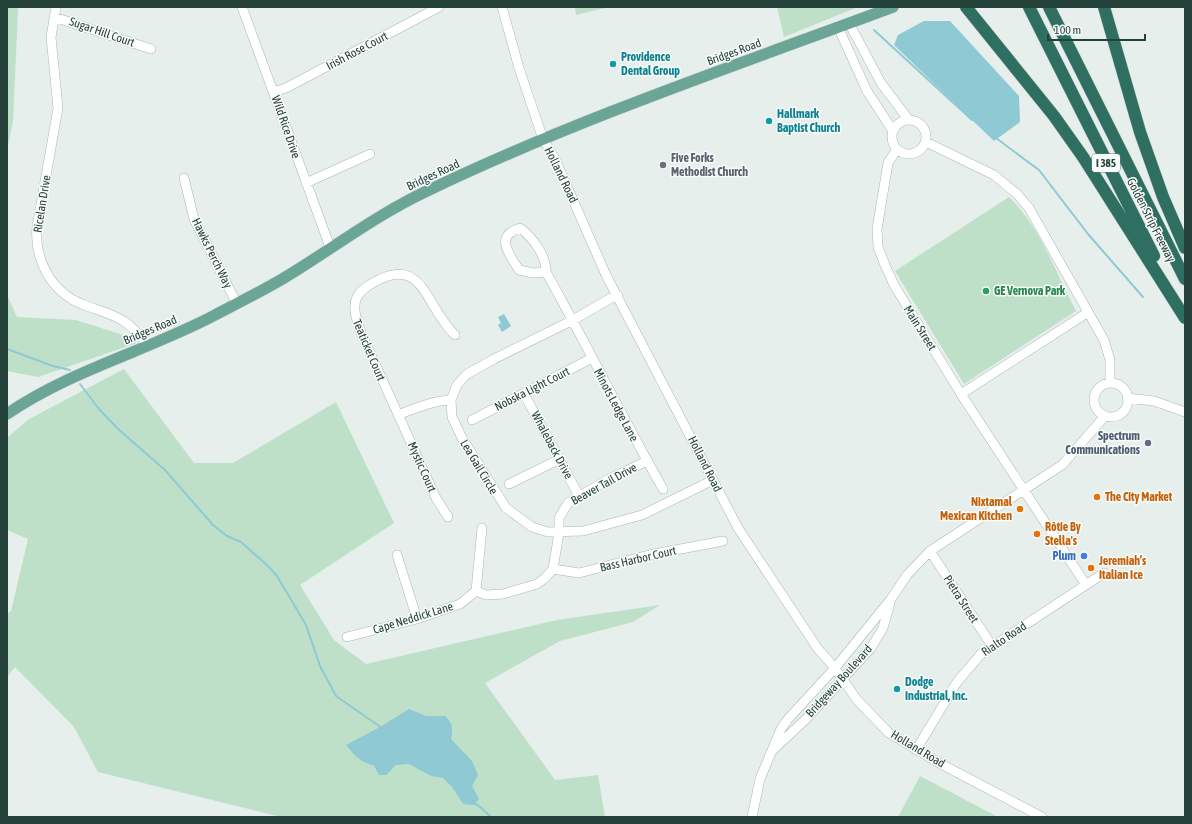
<svg xmlns="http://www.w3.org/2000/svg" width="1192" height="824" font-family="'Asap Condensed',sans-serif">
	<rect width="100%" height="100%" fill="#e6efeb"/>
	<!-- green -->
	<path fill="#bfe0c8" d="M7 7H18V10L13 121 7 151Z
		M575 7H609L576 15Z
		M777 7H858L784 37Z
		M1009 197C1040 227 1056 273 1076 311L964 384 895 271Z
		M7 295 17 317 76 320 120 334 137 343 38 377 7 371Z
		M124 369 194 463H233L336 402 394 523 300 585 334 640 366 664 557 620 660 605 633 622 560 641 485 683 555 780 598 775 605 817H281L98 772 74 727 15 667 7 677V614L11 611 28 539 7 530V438L29 419Z
		M920 776 998 817H898Z"/>
	<!-- water -->
	<path fill="#8ec9d4" d="M924 21H950L1019 96 1020 122 994 141 894 45 898 35Z
		M504 314 511 326 502 332 498 325 501 323 498 317Z
		M409 709 426 716H445C453 723 453 729 451 739L472 761 478 775 472 786 479 799 474 805 463 804 452 787 443 778 431 776 409 764 396 765 386 775H379L374 766C360 761 355 757 346 745L380 727Z"/>
	<g fill="none" stroke-linecap="round" stroke-linejoin="round">
		<!-- stream -->
		<path stroke="#8ec9d4" stroke-width="2" d="M874 30 972 120
			M996 138 1039 170 1088 234 1143 297
			M7 349 53 366 70 370
			M80 384 99 409 118 429 165 470 213 525 227 536 241 542 268 566 277 576 306 625 320 666 336 696 382 728
			M472 803 478 805 491 817"/>
		<defs>
			<path id="minor" d="M56 7 51 37 58 108 37 227C34 259 51 292 82 304 96 310 112 313 125 322 134 328 141 337 148 346
				M242 7 330 247
				M502 7 519 68 543 139 555 159 606 275 738 528 818 649 835 668 857 700 889 733 939 763 1042 817
				M54 17 151 49
				M849 23 881 83 908 119
				M838 27 867 91 893 131
				M273 92 286 88 439 7
				M892 137a17 17 0 1 1 34 0a17 17 0 1 1-34 0Z
				M926 142 994 175 1017 194 1029 208 1104 340 1110 360V383
				M897 149 888 163 877 229 878 247 885 265 894 285 961 394 1086 585
				M184 178 194 219 237 304
				M306 183 370 154
				M546 272C546 255 533 238 520 228 494 236 509 254 519 270L533 273 546 272C586 343 622 417 663 489
				M618 296 611 298 573 320 494 359 467 374 457 385 451 400 452 417 462 438 506 508 532 527 548 532 583 531 642 515 713 480
				M1094 400a17 17 0 1 1 34 0a17 17 0 1 1-34 0Z
				M524 394 579 496
				M961 394 1087 313
				M1127 398 1154 401 1185 412
				M398 415C416 408 432 401 451 400
				M472 420 592 358
				M509 484 560 459
				M448 517 436 498 362 335C356 319 348 300 365 288 424 248 423 305 455 335
				M930 551 992 646
				M397 555 417 619
				M553 569 579 573 649 555 723 541
				M476 591 486 595 503 594 537 584 545 578 553 569 559 533V518L568 503 609 479 647 461
				M476 591 482 528
				M347 637 417 619 460 604 476 591
				M773 750 806 719 871 648 883 628 890 603
				M916 750 957 682 981 654 1104 573
				M752 817 760 779 781 729 788 719 835 668 891 599 907 575 930 551 1062 465 1105 416"/>
			<path id="major" d="M7 414C71 370 147 351 215 315 238 303 262 291 284 278 332 249 376 215 427 191 577 119 737 65 893 7"/>
			<path id="highway" d="M966 7 1054 116 1083 157 1185 318
				M1029 7 1154 256
				M1049 7 1185 279
				M1104 7 1140 132 1163 197 1185 248"/>
		</defs>
		<!-- minor casing -->
		<use href="#minor" stroke="#a8b8b2" stroke-width="10"/>
		<!-- major casing -->
		<use href="#major" stroke="#c2cac8" stroke-width="12"/>
		<!-- highway casing -->
		<use href="#highway" stroke="#c2cac8" stroke-width="13"/>
		<!-- minor -->
		<use href="#minor" stroke="#fff" stroke-width="9"/>
		<!-- major -->
		<use href="#major" stroke="#6aa596" stroke-width="11"/>
		<!-- highway -->
		<use href="#highway" stroke="#2f6f62" stroke-width="12"/>
	</g>
	<!-- markers -->
	<g fill="#0f9aa8" stroke="#f7fbf9" stroke-width="1.5">
		<circle cx="613" cy="64" r="4"/>
		<circle cx="769" cy="121" r="4"/>
		<circle cx="897" cy="689" r="4"/>
	</g>
	<circle fill="#6b7280" stroke="#f7fbf9" stroke-width="1.5" cx="663" cy="165" r="4"/>
	<circle fill="#2e9e5b" stroke="#f7fbf9" stroke-width="1.5" cx="986" cy="291" r="4"/>
	<circle fill="#5c6f8a" stroke="#f7fbf9" stroke-width="1.5" cx="1148" cy="443" r="4"/>
	<g fill="#e8710a" stroke="#f7fbf9" stroke-width="1.5">
		<circle cx="1097" cy="497" r="4"/>
		<circle cx="1020" cy="509" r="4"/>
		<circle cx="1037" cy="534" r="4"/>
		<circle cx="1091" cy="568" r="4"/>
	</g>
	<circle fill="#3f7fe0" stroke="#f7fbf9" stroke-width="1.5" cx="1084" cy="556" r="4"/>
	<g text-anchor="middle" stroke-width="3" stroke-linejoin="round" paint-order="stroke">
		<!-- shield labels -->
		<rect fill="#f7fbf9" stroke="#637a73" stroke-width="1" x="1092" y="154" width="28" height="18" rx="3"/>
		<g font-size="11" font-weight="bold" fill="#24423a">
			<text x="1106" y="167">I 385</text>
		</g>
		<!-- street labels -->
		<g font-size="12" fill="#24423a" stroke="#f7fbf9">
			<text transform="translate(102 32) rotate(19)" y="4">Sugar Hill Court</text>
			<text transform="translate(357 51) rotate(-28)" y="4">Irish Rose Court</text>
			<text transform="translate(734 52) rotate(-20)" y="4">Bridges Road</text>
			<text transform="translate(286 127) rotate(71)" y="4">Wild Rice Drive</text>
			<text transform="translate(433 175) rotate(-25)" y="4">Bridges Road</text>
			<text transform="translate(561 175) rotate(64)" y="4">Holland Road</text>
			<text transform="translate(42 204) rotate(-81)" y="4">Ricelan Drive</text>
			<text transform="translate(1151 220) rotate(63)" y="4">Golden Strip Freeway</text>
			<text transform="translate(212 253) rotate(64)" y="4">Hawks Perch Way</text>
			<text transform="translate(920 328) rotate(58)" y="4">Main Street</text>
			<text transform="translate(150 330) rotate(-23)" y="4">Bridges Road</text>
			<text transform="translate(369 350) rotate(67)" y="4">Teaticket Court</text>
			<text transform="translate(532 389) rotate(-27)" y="4">Nobska Light Court</text>
			<text transform="translate(616 405) rotate(62)" y="4">Minots Ledge Lane</text>
			<text transform="translate(552 445) rotate(62)" y="4">Whaleback Drive</text>
			<text transform="translate(705 464) rotate(63)" y="4">Holland Road</text>
			<text transform="translate(422 467) rotate(66)" y="4">Mystic Court</text>
			<text transform="translate(479 467) rotate(59)" y="4">Lea Gail Circle</text>
			<text transform="translate(604 484) rotate(-29)" y="4">Beaver Tail Drive</text>
			<text transform="translate(638 559) rotate(-13)" y="4">Bass Harbor Court</text>
			<text transform="translate(961 599) rotate(57)" y="4">Pietra Street</text>
			<text transform="translate(413 618) rotate(-17)" y="4">Cape Neddick Lane</text>
			<text transform="translate(1004 639) rotate(-34)" y="4">Rialto Road</text>
			<text transform="translate(839 681) rotate(-48)" y="4">Bridgeway Boulevard</text>
			<text transform="translate(918 749) rotate(31)" y="4">Holland Road</text>
		</g>
		<!-- culture labels -->
		<g font-size="12" font-weight="bold" fill="#0d838f" stroke="#f7fbf9" text-anchor="start">
			<text x="621" y="61">Providence<tspan x="621" dy="14">Dental Group</tspan></text>
			<text x="777" y="118">Hallmark<tspan x="777" dy="14">Baptist Church</tspan></text>
			<text x="905" y="686">Dodge<tspan x="905" dy="14">Industrial, Inc.</tspan></text>
		</g>
		<!-- worship labels -->
		<g font-size="12" font-weight="bold" fill="#5b616d" stroke="#f7fbf9" text-anchor="start">
			<text x="671" y="162">Five Forks<tspan x="671" dy="14">Methodist Church</tspan></text>
		</g>
		<!-- leisure labels -->
		<g font-size="12" font-weight="bold" fill="#27864d" stroke="#f7fbf9" text-anchor="start">
			<text x="994" y="295">GE Vernova Park</text>
		</g>
		<!-- service labels -->
		<g font-size="12" font-weight="bold" fill="#4e5e75" stroke="#f7fbf9" text-anchor="end">
			<text x="1140" y="440">Spectrum<tspan x="1140" dy="14">Communications</tspan></text>
		</g>
		<!-- food labels -->
		<g font-size="12" font-weight="bold" fill="#c56008" stroke="#f7fbf9" text-anchor="start">
			<text x="1105" y="501">The City Market</text>
			<text x="1012" y="506" text-anchor="end">Nixtamal<tspan x="1012" dy="14">Mexican Kitchen</tspan></text>
			<text x="1045" y="531">Rôtie By<tspan x="1045" dy="14">Stella's</tspan></text>
			<text x="1099" y="565">Jeremiah’s<tspan x="1099" dy="14">Italian Ice</tspan></text>
		</g>
		<!-- shop labels -->
		<g font-size="12" font-weight="bold" fill="#366cbe" stroke="#f7fbf9" text-anchor="end">
			<text x="1076" y="560">Plum</text>
		</g>
	</g>
	<!-- border -->
	<rect width="1192" height="824" fill="none" stroke="#24423a" stroke-width="16"/>
	<!-- scale -->
	<path d="M1048 34v6h97v-6" fill="none" stroke="#24423a" stroke-width="2"/>
	<text x="1054" y="34" font-size="12" fill="#24423a" stroke="#f7fbf9" stroke-width="3" paint-order="stroke">100 m</text>
</svg>
